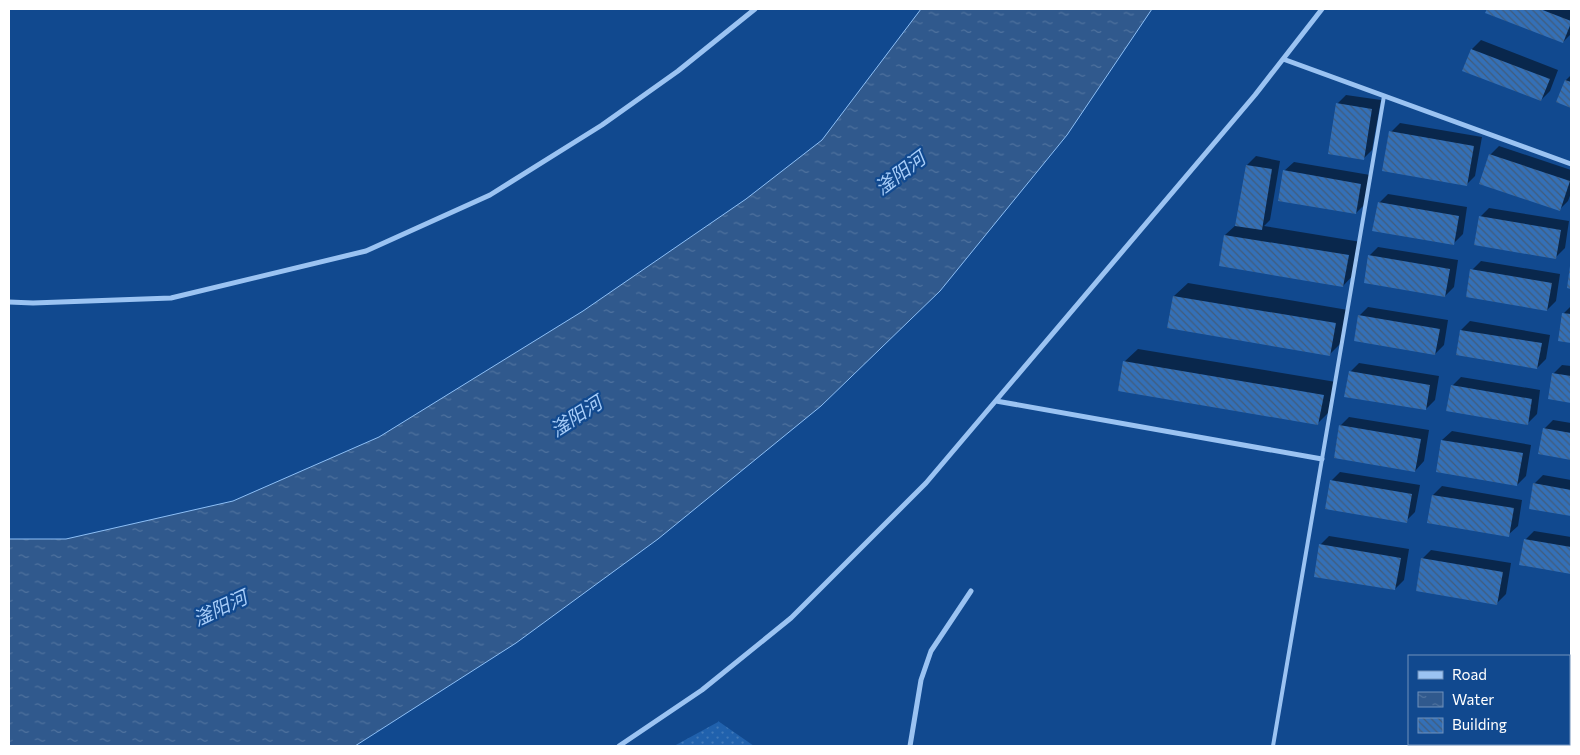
<svg xmlns="http://www.w3.org/2000/svg" width="1580" height="755" font-family="Commissioner,'Noto Sans SC',sans-serif">
	<defs>
		<pattern id="grass-dots" width="8" height="8" patternUnits="userSpaceOnUse" patternTransform="scale(1.25)"><rect width="8" height="8" fill="#2061ad"/><path d="M2 2h.1M6 6h.1" fill="none" stroke="#4179b9" stroke-width="1.8" stroke-linecap="round"/></pattern>
		<pattern id="water-ripples" width="26" height="14" patternUnits="userSpaceOnUse" patternTransform="scale(1.25)"><rect width="26" height="14" fill="#30598d"/><path d="M2 4q2-2 4 0t4 0M15 11q2-2 4 0t4 0" fill="none" stroke="#4f729e"/></pattern>
		<pattern id="building-back-hatch" width="6" height="6" patternUnits="userSpaceOnUse" patternTransform="scale(1.25)"><rect width="6" height="6" fill="#3470b7"/><path d="M-1 5l2 2M0 0l6 6M5-1l2 2" fill="none" stroke="#415c7c"/></pattern>
	</defs>
	<rect width="100%" height="100%" fill="#11498f"/>
	<!-- grass -->
	<path fill="url(#grass-dots)" d="M718 721 754 746H674L718 722Z"/>
	<!-- water -->
	<path fill="url(#water-ripples)" stroke="#8dbff6" d="M921 9H1152L1067 135 940 291 821 406 658 539 516 643 355 746H9V539H66L233 501 379 437 583 311 746 199 822 140Z"/>
	<!-- shadow -->
	<path fill="#0007" d="M1488 9H1571V34L1563 42 1486 13Z
		M1481 40 1558 70 1550 91 1541 100 1464 71 1472 49Z
		M1571 75V107L1558 102 1566 80Z
		M1346 95 1381 100 1372 150 1363 159 1337 104Z
		M1400 123 1482 137 1475 176 1466 185 1391 132Z
		M1499 146 1571 170V193L1568 201 1559 210 1490 155Z
		M1256 156 1280 161 1270 220 1264 226 1361 242 1356 272 1343 286 1225 235 1237 224 1247 165Z
		M1294 162 1370 175 1365 204 1356 213 1284 171Z
		M1388 194 1467 207 1463 234 1454 243 1379 203Z
		M1489 208 1569 221 1565 248 1556 257 1480 217Z
		M1378 247 1458 260 1454 287 1445 296 1369 256Z
		M1481 261 1560 274 1556 301 1547 310 1472 270Z
		M1188 283 1348 310 1343 341 1330 354 1174 296Z
		M1571 306V342L1559 340 1564 313Z
		M1368 307 1448 320 1444 345 1435 354 1359 316Z
		M1470 321 1550 335 1546 359 1537 368 1461 330Z
		M1138 349 1336 382 1331 410 1318 423 1124 362Z
		M1359 363 1439 376 1435 400 1426 409 1350 372Z
		M1562 365 1571 366V401L1549 398 1553 374Z
		M1461 377 1540 390 1537 414 1528 423 1452 386Z
		M1349 417 1429 430 1424 461 1415 471 1340 426Z
		M1553 420 1571 423V459L1540 453 1544 429Z
		M1452 431 1531 445 1526 476 1517 485 1437 471 1442 440Z
		M1340 472 1420 485 1415 512 1406 521 1331 481Z
		M1543 475 1571 480V515L1530 508 1534 484Z
		M1442 486 1522 500 1518 526 1508 535 1433 495Z
		M1534 531 1571 537V573L1521 564 1525 540Z
		M1329 536 1409 549 1404 580 1395 589 1320 545Z
		M1431 550 1511 563 1506 594 1497 603 1422 559Z"/>
	<!-- building -->
	<path fill="url(#building-back-hatch)" d="M1487 9H1540L1571 21V23L1563 43 1485 13Z
		M1471 49 1550 79 1541 101 1462 71Z
		M1565 80 1571 82V108L1556 102Z
		M1336 103 1372 109 1364 160 1328 154Z
		M1389 131 1474 146 1467 186 1382 171Z
		M1489 154 1570 181 1560 211 1479 184Z
		M1246 165 1272 169 1262 230 1235 226Z
		M1283 170 1361 184 1356 214 1278 201Z
		M1378 202 1459 216 1454 245 1372 231Z
		M1479 216 1561 230 1556 259 1474 245Z
		M1224 235 1349 255 1343 287 1219 266Z
		M1368 255 1450 269 1445 297 1364 283Z
		M1570 266 1571 267V289L1567 288Z
		M1470 269 1552 283 1547 311 1466 297Z
		M1173 296 1336 323 1330 356 1167 328Z
		M1562 313 1571 314V343L1558 341Z
		M1358 315 1440 329 1435 355 1354 341Z
		M1460 330 1542 343 1537 369 1456 355Z
		M1123 361 1324 395 1318 425 1118 391Z
		M1349 371 1430 385 1426 410 1344 397Z
		M1552 373 1571 376V403L1548 399Z
		M1451 385 1532 399 1528 425 1446 411Z
		M1339 425 1421 439 1415 472 1334 458Z
		M1543 428 1571 433V460L1538 454Z
		M1441 440 1523 453 1517 486 1436 472Z
		M1330 480 1412 494 1407 523 1325 509Z
		M1533 483 1571 490V516L1529 509Z
		M1432 495 1514 508 1509 537 1427 523Z
		M1524 539 1571 547V574L1519 565Z
		M1319 544 1401 558 1395 590 1314 577Z
		M1421 558 1503 572 1497 605 1416 591Z"/>
	<g fill="none" stroke-linecap="round" stroke-linejoin="round">
		<!-- service -->
		<path stroke="#9bc3f2" stroke-width="4" d="M1273 746 1384 96"/>
		<!-- minor -->
		<path stroke="#9bc3f2" stroke-width="5" d="M1283 59 1571 164
			M9 302 33 303 171 298 366 251 490 195 602 125 678 71 755 9
			M996 401 1322 459
			M619 746 702 690 791 618 926 483 1255 95 1322 9
			M910 746 921 680 931 651 971 591"/>
	</g>
	<g text-anchor="middle" stroke-width="4.5" stroke-linejoin="round" paint-order="stroke">
		<!-- water labels -->
		<g font-size="19" font-style="italic" fill="#a7cdf9" stroke="#11498f">
			<text transform="translate(900 173) rotate(-37)" y="7">滏阳河</text>
			<text transform="translate(576 416) rotate(-33)" y="7">滏阳河</text>
			<text transform="translate(220 608) rotate(-25)" y="7">滏阳河</text>
		</g>
	</g>
	<!-- border -->
	<rect width="1580" height="755" fill="none" stroke="#ffffff" stroke-width="20"/>
	<!-- legend -->
	<rect x="1408" y="655" width="162" height="90" fill="#11498f" stroke="#7092bc"/>
	<rect x="1418" y="671" width="25" height="8" fill="#9bc3f2" stroke="#7092bc"/>
	<text x="1452" y="680" font-size="15" fill="#ffffff">Road</text>
	<rect x="1418" y="692" width="25" height="15" fill="url(#water-ripples)" stroke="#7092bc"/>
	<text x="1452" y="705" font-size="15" fill="#ffffff">Water</text>
	<rect x="1418" y="718" width="25" height="15" fill="url(#building-back-hatch)" stroke="#7092bc"/>
	<text x="1452" y="730" font-size="15" fill="#ffffff">Building</text>
</svg>
